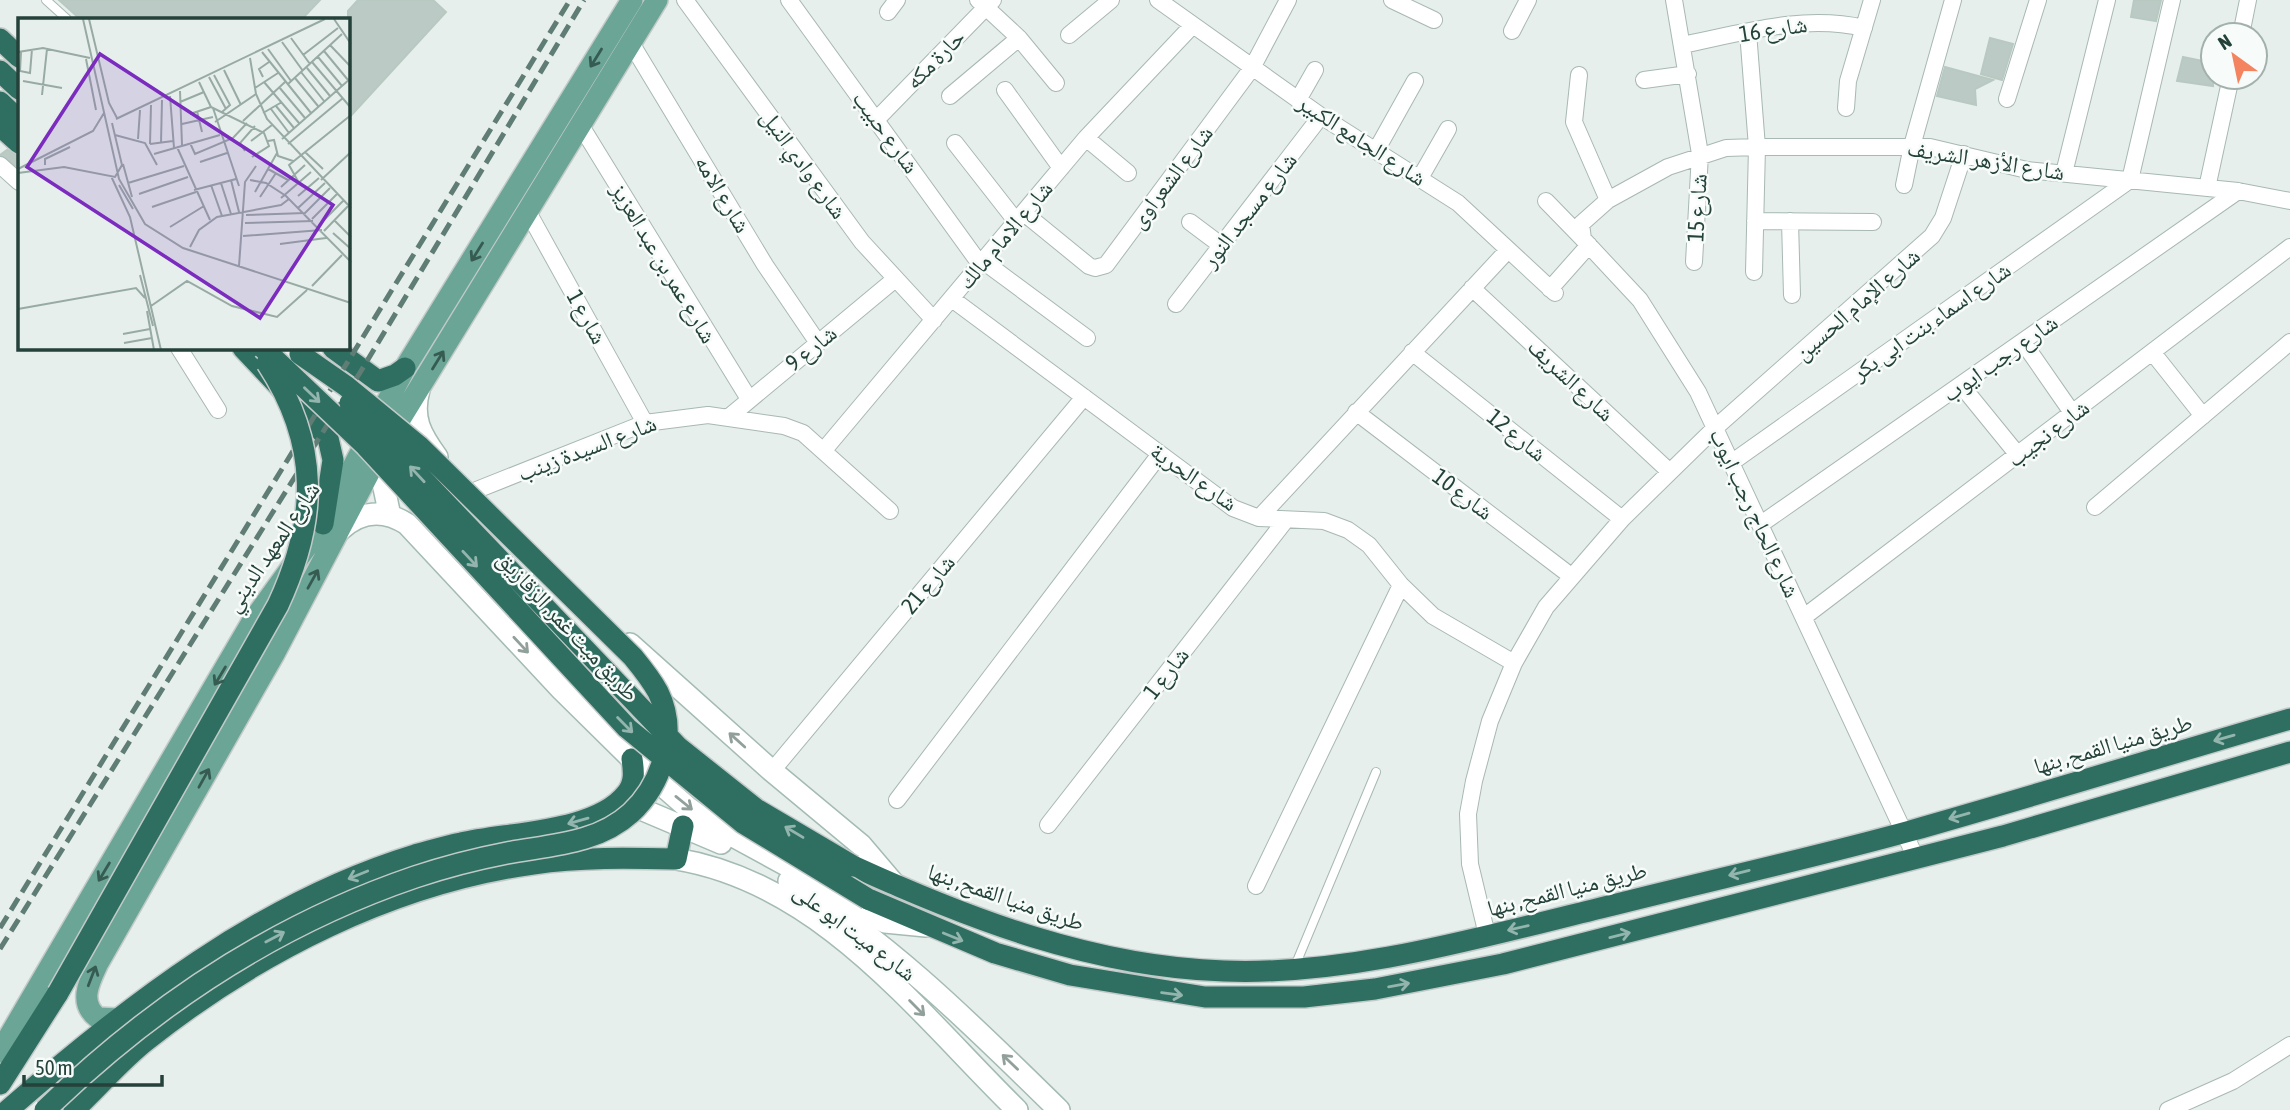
<svg xmlns="http://www.w3.org/2000/svg" width="2290" height="1110" font-family="'Asap Condensed','Noto Naskh Arabic',sans-serif">
	<rect width="100%" height="100%" fill="#e6efeb"/>
	<!-- building -->
	<path fill="#bbcac4" stroke="#b8c9c2" stroke-width="2" d="M59 0H320L302 19H80Z
		M358 0H433L446 12 348 119V11Z
		M2134 0H2161L2156 21 2131 17Z
		M1990 38 2013 44 2002 80 1981 74Z
		M2183 57 2213 63V86L2177 81Z
		M1945 67 1993 80 1975 89 1976 105 1937 96Z
		M7 150 19 156V168L0 155Z"/>
	<g fill="none" stroke-linecap="round" stroke-linejoin="round">
		<defs>
			<path id="lane" d="M46 0 67 19
				M1295 966 1376 772"/>
			<path id="street" d="M685 0 862 242 934 320
				M789 0 980 264
				M978 0 1019 38 1056 83
				M1158 0 1321 116 1458 203 1555 293
				M1392 0 1434 20
				M1674 0 1700 154 1694 262
				M888 12 897 0
				M1512 31 1528 0
				M1748 32 1757 147 1754 272
				M1069 35 1111 0
				M2241 35 2248 0
				M631 43 765 265 818 343
				M1682 45C1742 33 1803 14 1864 28
				M1579 75 1574 122 1608 200
				M1644 80 1688 74
				M1005 90 1061 168
				M950 96 1019 38
				M2007 99 2038 0
				M1298 100 1315 70
				M1846 108 1848 81 1872 0
				M877 119 993 0
				M581 126 749 399
				M1086 138 1128 173
				M955 143 1016 221
				M1377 149 1415 81
				M0 165 19 182
				M2064 173 2107 0
				M1420 178 1448 129
				M1904 185 1912 146 1953 0
				M2207 188 2231 77
				M1546 201 1583 239
				M528 212 645 423
				M1024 213 1089 266 1095 268 1106 265 1252 68 1288 0
				M1755 221 1873 222
				M1790 221 1792 295
				M1190 222 1222 246
				M983 261 1087 338
				M1472 288 1670 472
				M1550 289 1589 245
				M952 299 1233 508 1259 518 1324 521 1348 530 1369 545 1401 585 1433 616 1514 663
				M1176 304 1321 116
				M2023 342 2073 414
				M179 348 218 410
				M1412 352 1622 519
				M2153 353 2203 416
				M1961 385 2018 455
				M1356 412 1571 576
				M729 417 894 280
				M824 450 1086 138 1192 26
				M1731 463 2130 180 2172 0
				M464 495 645 423 708 415 784 426 803 433 890 511
				M2095 507 2290 342
				M1259 518 1508 250
				M1761 524 2238 191
				M1804 617 2290 247
				M772 771 1084 397
				M897 800 1160 454
				M1048 825 1285 521
				M1915 856 1698 392 1640 300 1583 239 1581 224 1608 200 1668 167 1726 148 1757 147H1930L2027 170 2238 191 2290 201
				M1256 886 1401 585
				M1487 935 1470 864 1468 814 1474 781 1490 721 1514 663 1546 607 1622 519 1715 428 1932 236 1943 218 1964 154
				M2168 1110 2233 1081 2290 1045"/>
			<path id="secondary" d="M419 390C411 418 421 435 437 457
				M390 516 383 483 395 454
				M340 530C360 511 384 509 407 524L562 690 632 759 687 807 711 824 843 896 885 922 926 926
				M630 644 772 771 861 845 895 885
				M622 801 721 843
				M676 859C822 883 918 1013 1017 1110
				M789 881C890 942 975 1028 1059 1110"/>
			<path id="primary" d="M118 1019 98 1018C78 1003 89 982 98 963L274 654 380 452 657 0
				M0 1052 252 622 323 524 405 368 632 0"/>
			<path id="highway" d="M0 39 19 57
				M0 71 19 89
				M0 102 19 120
				M0 126 19 143
				M243 348 328 438 333 460 323 524
				M333 348 378 381 395 375 405 368
				M853 866C969 919 1094 967 1224 971 1353 976 1488 935 1613 905 1712 880 1812 858 1910 831 2037 795 2163 756 2290 719
				M868 899 995 953 1070 975 1205 997H1304L1375 989 1503 964 2003 836 2290 752
				M0 1084 58 993
				M8 1110C127 1006 261 902 415 855 430 851 445 846 461 843 507 832 595 833 626 794 635 784 634 772 632 759
				M74 1110C99 1087 120 1061 147 1040 258 952 392 884 533 864 581 857 628 858 676 859L683 826"/>
		</defs>
		<!-- lane casing -->
		<use href="#lane" stroke="#a8b8b2" stroke-width="10"/>
		<!-- street casing -->
		<use href="#street" stroke="#a8b8b2" stroke-width="18"/>
		<!-- secondary casing -->
		<use href="#secondary" stroke="#a4bbb3" stroke-width="24"/>
		<!-- primary casing -->
		<use href="#primary" stroke="#c2cac8" stroke-width="24"/>
		<!-- highway casing -->
		<use href="#highway" stroke="#c2cac8" stroke-width="24"/>
		<!-- lane -->
		<use href="#lane" stroke="#fff" stroke-width="8"/>
		<!-- street -->
		<use href="#street" stroke="#fff" stroke-width="16"/>
		<!-- secondary -->
		<use href="#secondary" stroke="#fff" stroke-width="21"/>
		<!-- primary -->
		<use href="#primary" stroke="#6aa596" stroke-width="21"/>
		<!-- highway -->
		<use href="#highway" stroke="#2f6f62" stroke-width="21"/>
		<!-- rail -->
		<path stroke="#5f7d75" stroke-width="5" stroke-dasharray="14 7" stroke-linecap="butt" d="M0 928 570 0
			M0 949 361 371 584 0"/>
		<defs>
			<path id="highway-bridge" d="M263 348 366 446 627 728 743 823 868 899
				M350 403 678 747 756 809 853 866
				M58 993 278 605C318 519 320 444 267 363
				M45 1110C151 1007 274 925 415 877 445 867 476 859 507 853 550 845 597 844 631 813 663 783 678 732 658 692 651 679 642 668 633 657L419 446 346 386 300 354"/>
		</defs>
		<!-- highway-bridge casing -->
		<use href="#highway-bridge" stroke="#c2cac8" stroke-width="24" stroke-linecap="butt"/>
		<!-- highway-bridge -->
		<use href="#highway-bridge" stroke="#2f6f62" stroke-width="21"/>
	</g>
	<!-- one-way arrows -->
	<defs><path id="oneway-shaft" d="M-6 0H5M1.5-3L5.5 0L1.5 3" fill="none" stroke-width="1.6" stroke-linecap="round" stroke-linejoin="round" transform="scale(1.75)"/></defs>
	<g stroke="#365b51">
		<use href="#oneway-shaft" transform="translate(596 58) rotate(122)"/>
		<use href="#oneway-shaft" transform="translate(477 252) rotate(122)"/>
		<use href="#oneway-shaft" transform="translate(438 360) rotate(-58)"/>
		<use href="#oneway-shaft" transform="translate(313 579) rotate(-61)"/>
		<use href="#oneway-shaft" transform="translate(220 676) rotate(121)"/>
		<use href="#oneway-shaft" transform="translate(204 778) rotate(-61)"/>
		<use href="#oneway-shaft" transform="translate(104 872) rotate(121)"/>
		<use href="#oneway-shaft" transform="translate(92 976) rotate(-69)"/>
	</g>
	<g stroke="#93b5ae">
		<use href="#oneway-shaft" transform="translate(312 395) rotate(44)"/>
		<use href="#oneway-shaft" transform="translate(417 474) rotate(-133)"/>
		<use href="#oneway-shaft" transform="translate(470 559) rotate(47)"/>
		<use href="#oneway-shaft" transform="translate(625 725) rotate(45)"/>
		<use href="#oneway-shaft" transform="translate(2224 738) rotate(164)"/>
		<use href="#oneway-shaft" transform="translate(1959 816) rotate(164)"/>
		<use href="#oneway-shaft" transform="translate(578 821) rotate(164)"/>
		<use href="#oneway-shaft" transform="translate(794 832) rotate(-149)"/>
		<use href="#oneway-shaft" transform="translate(1739 873) rotate(166)"/>
		<use href="#oneway-shaft" transform="translate(358 875) rotate(158)"/>
		<use href="#oneway-shaft" transform="translate(1518 928) rotate(167)"/>
		<use href="#oneway-shaft" transform="translate(1620 935) rotate(-14)"/>
		<use href="#oneway-shaft" transform="translate(275 937) rotate(-28)"/>
		<use href="#oneway-shaft" transform="translate(953 937) rotate(22)"/>
		<use href="#oneway-shaft" transform="translate(1399 985) rotate(-10)"/>
		<use href="#oneway-shaft" transform="translate(1172 994) rotate(7)"/>
	</g>
	<g stroke="#92a09c">
		<use href="#oneway-shaft" transform="translate(521 645) rotate(47)"/>
		<use href="#oneway-shaft" transform="translate(737 740) rotate(-138)"/>
		<use href="#oneway-shaft" transform="translate(684 803) rotate(39)"/>
		<use href="#oneway-shaft" transform="translate(917 1008) rotate(45)"/>
		<use href="#oneway-shaft" transform="translate(1010 1062) rotate(-136)"/>
	</g>
	<g text-anchor="middle" stroke-width="5" stroke-linejoin="round" paint-order="stroke">
		<!-- street labels -->
		<g font-size="23" fill="#24423a" stroke="#f7fbf9">
			<text transform="translate(1773 29) rotate(-9)" y="8">شارع 16</text>
			<text transform="translate(935 59) rotate(-45)" y="8">حارة مكه</text>
			<text transform="translate(886 132) rotate(54)" y="8">شارع حبيب</text>
			<text transform="translate(1362 140) rotate(33)" y="8">شارع الجامع الكبير</text>
			<text transform="translate(1986 160) rotate(9)" y="8">شارع الأزهر الشريف</text>
			<text transform="translate(804 164) rotate(54)" y="8">شارع وادي النيل</text>
			<text transform="translate(1171 177) rotate(-53)" y="8">شارع الشعراوى</text>
			<text transform="translate(723 194) rotate(59)" y="8">شارع الامه</text>
			<text transform="translate(1697 208) rotate(-87)" y="8">شارع 15</text>
			<text transform="translate(1249 210) rotate(-52)" y="8">شارع مسجد النور</text>
			<text transform="translate(1005 235) rotate(-50)" y="8">شارع الامام مالك</text>
			<text transform="translate(664 263) rotate(59)" y="8">شارع عمر بن عبد العزيز</text>
			<text transform="translate(1857 304) rotate(-41)" y="8">شارع الإمام الحسين</text>
			<text transform="translate(587 317) rotate(61)" y="8">شارع 1</text>
			<text transform="translate(1931 321) rotate(-35)" y="8">شارع اسماء بنت ابى بكر</text>
			<text transform="translate(811 348) rotate(-39)" y="8">شارع 9</text>
			<text transform="translate(2000 358) rotate(-35)" y="8">شارع رجب ايوب</text>
			<text transform="translate(1571 380) rotate(43)" y="8">شارع الشريف</text>
			<text transform="translate(2048 433) rotate(-37)" y="8">شارع نجيب</text>
			<text transform="translate(1517 435) rotate(39)" y="8">شارع 12</text>
			<text transform="translate(587 448) rotate(-21)" y="8">شارع السيدة زينب</text>
			<text transform="translate(1194 477) rotate(35)" y="8">شارع الحرية</text>
			<text transform="translate(1463 494) rotate(37)" y="8">شارع 10</text>
			<text transform="translate(1755 513) rotate(65)" y="8">شارع الحاج رجب ايوب</text>
			<text transform="translate(272 547) rotate(-56)" y="8">شارع المعهد الديني</text>
			<text transform="translate(928 584) rotate(-50)" y="8">شارع 21</text>
			<text transform="translate(568 626) rotate(47)" y="8">طريق ميت غمر, الزقازيق</text>
			<text transform="translate(1166 673) rotate(-52)" y="8">شارع 1</text>
			<text transform="translate(2113 744) rotate(-16)" y="8">طريق منيا القمح, بنها</text>
			<text transform="translate(1567 889) rotate(-14)" y="8">طريق منيا القمح, بنها</text>
			<text transform="translate(1006 897) rotate(19)" y="8">طريق منيا القمح, بنها</text>
			<text transform="translate(855 932) rotate(37)" y="8">شارع ميت ابو على</text>
		</g>
	</g>
	<!-- overview -->
	<g transform="translate(18 18)">
		<rect width="332" height="332" fill="#e6efeb"/>
		<path fill="none" stroke="#98aaa4" stroke-width="2" d="M65 1 101 161 127 206 165 230 333 285M71 1 91 85 99 100M316 1 333 26M273 20 292 46M264 24 285 53M312 27 333 49M250 31 273 63M306 33 330 62M0 34 25 30 72 40M3 34 2 53 12 55 14 31M244 34 293 95M285 37 320 10M300 39 324 68M232 40 238 76 249 101 333 190M68 41 78 92M294 44 333 90M289 50 312 78M206 52 223 87M283 54 306 83M196 57 212 87 204 94M191 59 208 91M245 59 241 51 251 44M277 60 300 88M5 63 44 70M181 64 193 89M246 64 281 105M270 66 324 16M261 69 287 100M237 70 260 55M162 73 164 127M24 77 29 31M152 78 156 130M162 84 186 74M258 88 276 110M193 89 246 115 251 128 234 139M195 90 221 168M253 91 271 115M179 93 184 114M245 95 264 84M172 96 193 89M98 101 307 1M225 103 267 64M197 104 238 76M164 106 195 99M97 117 127 125 139 147M120 121 122 92M264 121 333 60M233 123 254 107M250 123 256 122 260 138 275 143M143 125 144 82M172 125 177 136 215 120 229 105M132 126 133 87M132 126 155 123M270 126 325 80M159 129 192 202M227 133 222 125 237 108M287 134 305 151M136 136 202 117M182 144 209 135M105 146 114 179M27 147V141L52 129M0 151 75 113 86 95M250 151 270 162M0 155 46 149 97 159 104 147 94 105M93 158 112 199 143 332M213 162 221 194M232 162 248 165 268 178 333 244M303 162 333 134M110 165 166 148M203 165 213 196M281 165 271 147 333 97M101 167 115 191M193 167 204 198M263 169 287 147M176 172 218 161M237 174 259 135M121 176 170 159M280 178 301 160M242 179 258 155M263 180 293 154M134 189 178 174M280 190 307 165M228 197 287 195 312 170M294 201 319 176M316 202 333 219M227 205 295 203M301 207 325 183M152 209 186 188M306 213 333 185M315 215 333 231M225 218 304 212M262 226 308 220M172 229 181 212 199 199 263 187 271 181M221 248 227 164 238 148M122 257 135 308M294 268 324 237M133 288 169 263 214 288 259 299 289 272M0 291 118 270 127 280M129 293 136 332M105 316 132 311M106 325 134 320"/>
		<path fill="#7b2cbf" fill-opacity="0.15" stroke="#7b2cbf" stroke-width="3.5" d="M82 36 315 187 242 300 9 149Z"/>
		<rect width="332" height="332" fill="none" stroke="#24423a" stroke-width="3.5"/>
	</g>
	<!-- north arrow -->
	<g transform="translate(2234 56) rotate(327)"><circle r="33" fill="#f7fbf9" stroke="#a3b1ad" stroke-width="2"/>
	<path d="M0-5L12 26L0 18L-12 26Z" fill="#f4845f"/>
	<text y="-10" font-size="19" font-weight="bold" text-anchor="middle" fill="#24423a">N</text>
	</g>
	<!-- scale -->
	<path d="M24 1075v10h138v-10" fill="none" stroke="#24423a" stroke-width="3.5"/>
	<text x="35" y="1075" font-size="21" fill="#24423a" stroke="#f7fbf9" stroke-width="5" paint-order="stroke">50 m</text>
</svg>
